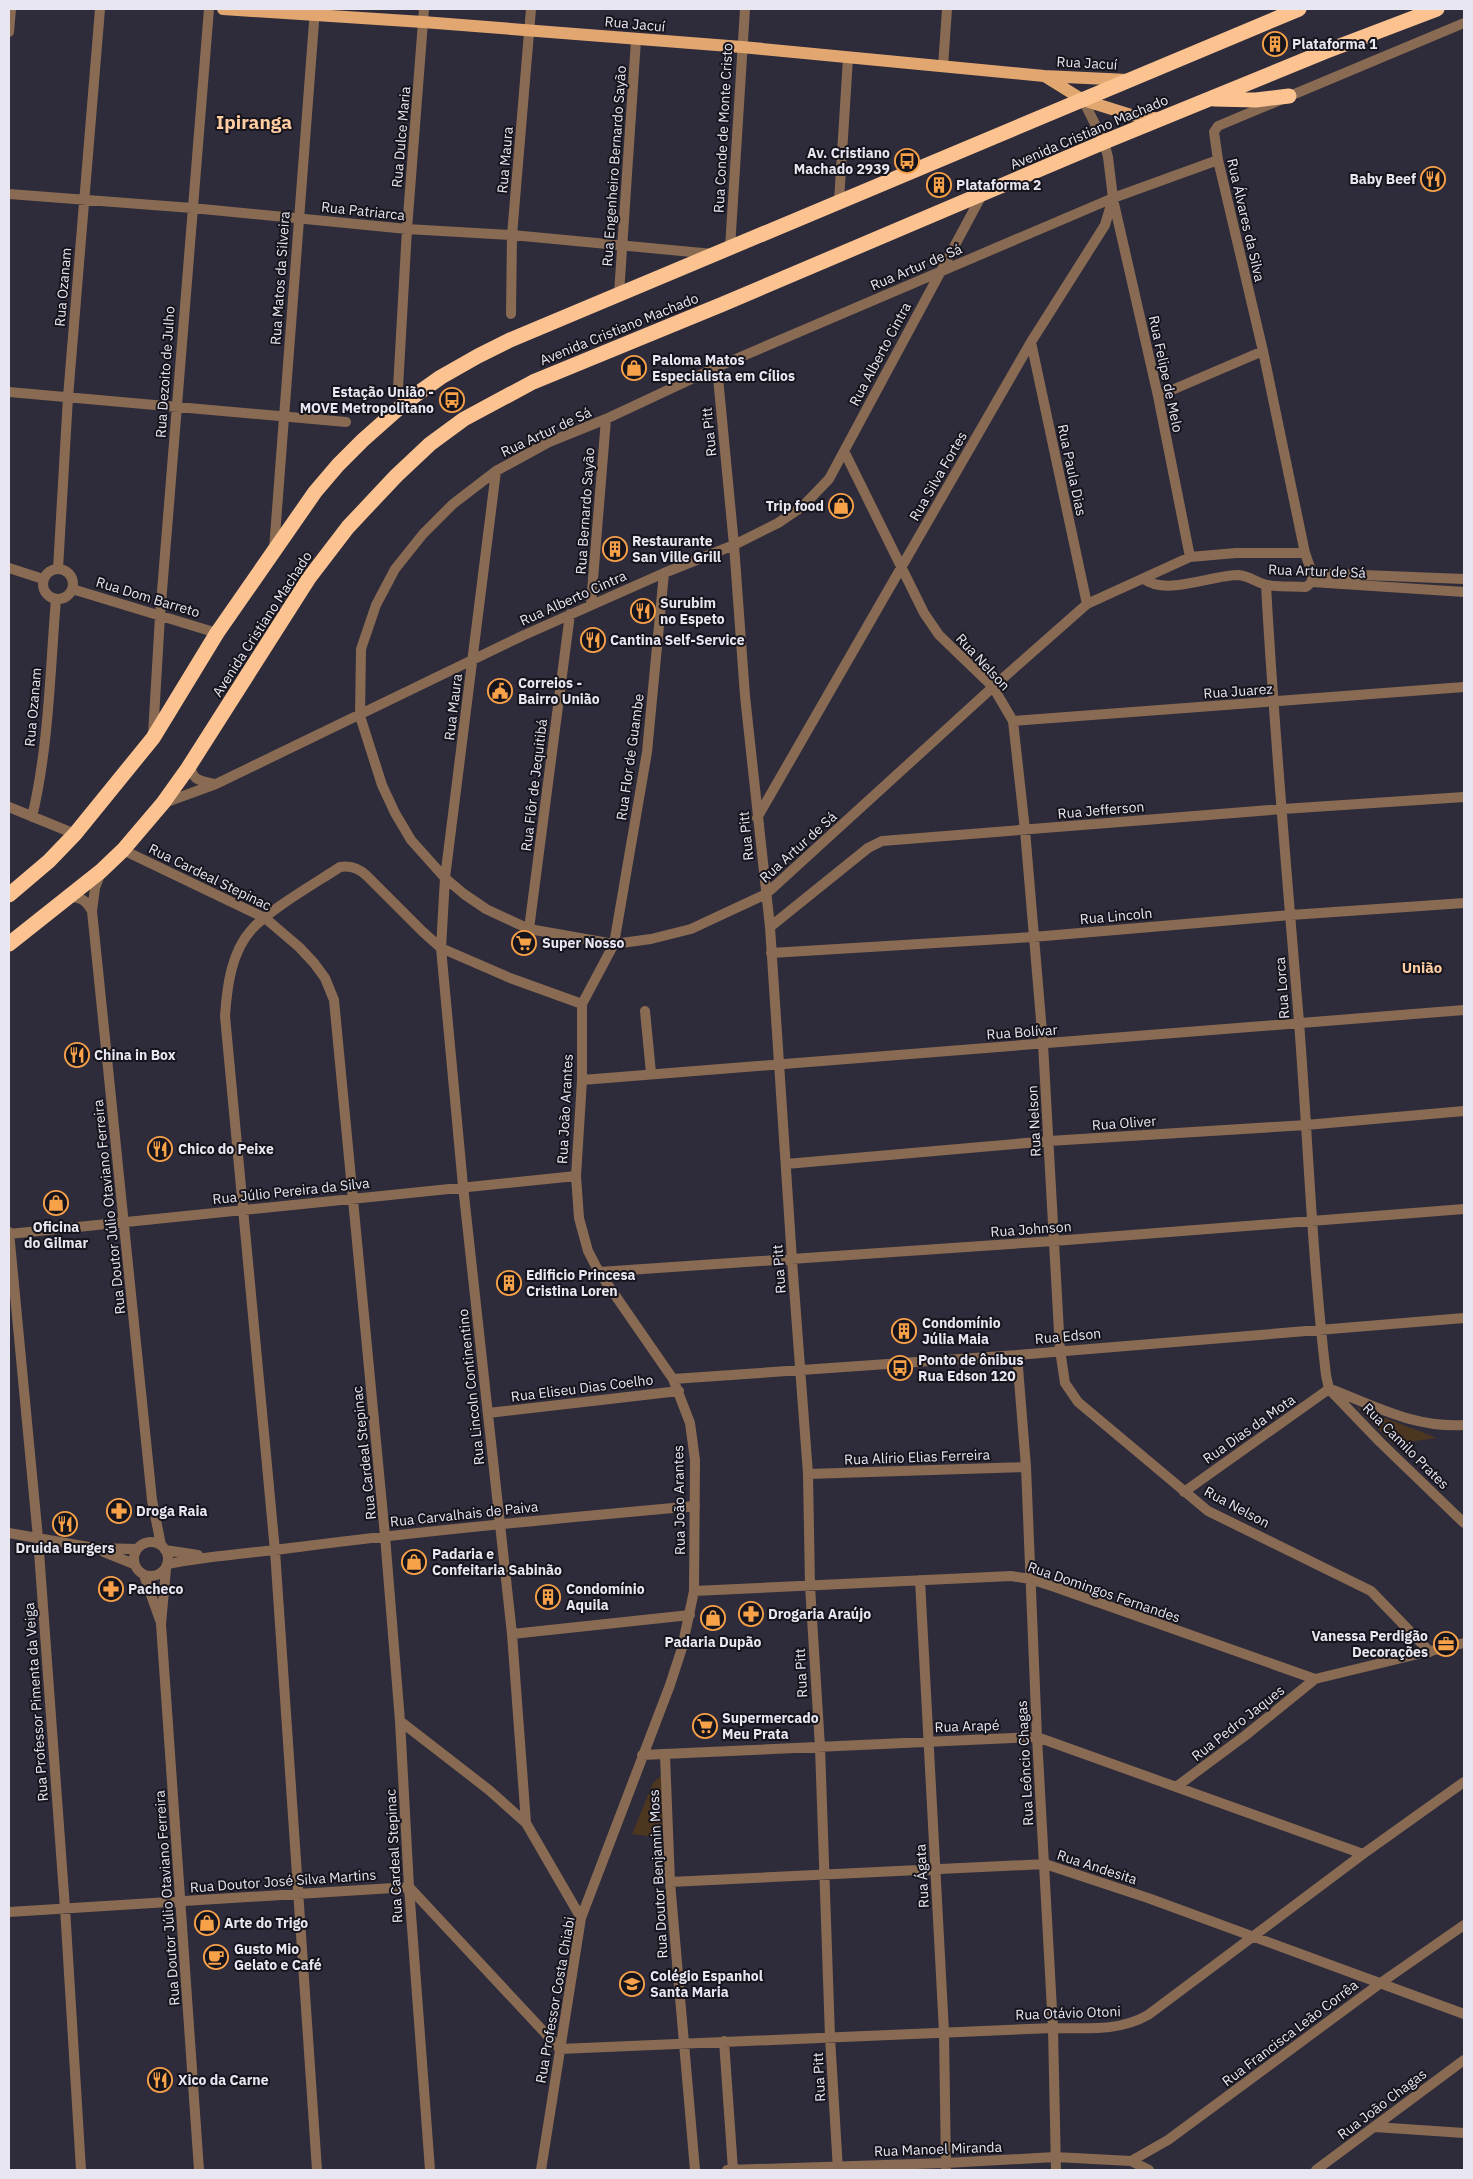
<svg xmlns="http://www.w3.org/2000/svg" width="1473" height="2179" font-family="'IBM Plex Sans',sans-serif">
	<rect width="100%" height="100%" fill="#2e2b3b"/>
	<!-- green -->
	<path fill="#4d3620" d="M1357 1407 1437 1438 1393 1444Z
		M664 1773 662 1838 632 1834 653 1783Z"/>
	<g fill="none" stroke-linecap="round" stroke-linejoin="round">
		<!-- minor -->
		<path stroke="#886b52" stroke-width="10" d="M9 32 11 9
			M943 67 947 9
			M1218 160 1113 198 717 367 606 419 549 442 496 471 453 504 423 534 395 569 376 605 361 649 360 716 382 785 395 813 411 840 445 878 464 894 486 909 529 929 614 944 651 939 691 929 766 894 993 687 1087 604 1190 557 1236 553H1305
			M9 194 192 208 407 229 512 235 713 254
			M1113 199 1158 396 1190 557
			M839 201 848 58
			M730 248 745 9
			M619 294 636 40
			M511 314 512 235 531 9
			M1031 342 1087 604
			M717 367 734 545 745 696 770 927 792 1260 808 1474 810 1586 820 1747 830 2037 838 2170
			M398 388 407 229 424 9
			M9 392 346 422
			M1158 396 1263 351
			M844 451 924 613 939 635 993 687 1013 721 1025 830 1043 1044 1060 1350 1065 1383 1078 1402 1208 1511 1371 1591 1430 1652
			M496 471 445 878 441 948 463 1186 512 1634 526 1823
			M274 549 315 9
			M9 568 43 579
			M58 569 68 397 100 9
			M43 584a15 15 0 1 1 30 0a15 15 0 1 1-30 0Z
			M1312 573 1464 579
			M1144 579C1166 596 1212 575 1238 575 1250 576 1257 583 1267 585 1279 587 1294 586 1306 587L1312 582 1464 592
			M1312 582V573L1305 553 1263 351 1218 160 1214 132 1218 126 1464 23
			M1266 585C1274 731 1287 876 1299 1022 1308 1139 1312 1258 1326 1375L1329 1389 1380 1442 1464 1523
			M72 589 217 633
			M591 604 606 419
			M1013 721 1464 687
			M153 735 160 616 209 9
			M190 765C193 782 200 780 215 784
			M164 803 216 784 522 636 664 573 734 545 778 523 803 506 829 479 983 193
			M9 807 75 834
			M32 817C49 746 50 671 56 599
			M757 818 1031 342 1105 225 1113 198 1108 157 1104 142 1083 100
			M123 850 265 918 299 947 314 963 325 978 334 1000 385 1536 400 1721 409 1887 430 2170
			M101 872 95 888 92 911 152 1500 161 1545
			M68 897C81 897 86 900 92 911
			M770 927 868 848 882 841 1283 809 1464 797
			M529 929 570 614
			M771 953 1033 937 1291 915 1464 903
			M645 1011 651 1073
			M582 1080 1464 1010
			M786 1164 1049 1141 1306 1125 1464 1111
			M9 1232 38 1538 65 1908 81 2170
			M9 1234 576 1176
			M599 1272 1054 1241 1464 1209
			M1017 1355 1026 1467 1037 1737 1053 2028 1056 2170
			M673 1379 1017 1355 1464 1318
			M1333 1390C1377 1407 1415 1428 1464 1425
			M488 1413 679 1391
			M808 1474 1026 1467
			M1184 1492 1329 1389
			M9 1533 94 1548 137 1549
			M134 1559a17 17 0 1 1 34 0a17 17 0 1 1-34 0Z
			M165 1550 198 1555
			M104 1552 134 1564
			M168 1564C212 1555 255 1553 299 1547 431 1530 563 1518 695 1506
			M166 1569 161 1624 199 2170
			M144 1575 160 1620
			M920 1580 944 2032 946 2170
			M694 1591 1011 1576 1030 1579 1052 1586 1315 1679 1464 1643
			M512 1634 690 1615
			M400 1721 489 1790 526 1823 581 1918
			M642 1755 1037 1737 1363 1854
			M665 1755 670 1882 695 2170
			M1176 1787 1246 1735 1315 1679
			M670 1882 1045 1864 1148 1898 1464 2014
			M9 1912 409 1887 560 2049
			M724 2041 733 2170
			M560 2049 1053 2028C1086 2028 1118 2032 1148 2015L1363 1854 1464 1782
			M1375 2127 1464 2133
			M1131 2161 1168 2140 1382 1982 1464 1925
			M317 2170 275 1551 225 1016C227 987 231 952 252 929 272 908 314 884 340 867 351 865 359 868 367 876L423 932 441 948 510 978 582 1004
			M541 2170 581 1918 670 1685 682 1648 694 1591 695 1460 690 1423 673 1379 599 1272 588 1251 579 1218 576 1176 582 1080V1004L614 944 647 752 664 573
			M727 2170 946 2163 1055 2157 1131 2161 1149 2170
			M1316 2170 1464 2060"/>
		<!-- major -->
		<path stroke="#e2a771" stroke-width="12" d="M223 9 423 22 742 47 1044 76 1128 80
			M1046 77 1083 100 1131 115 1161 119"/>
		<!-- highway -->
		<path stroke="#fcc390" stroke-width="15" d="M1214 99 1256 100 1289 96
			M9 895 49 861 75 834 153 738 217 633 315 492 338 465 363 440 407 401 441 377 478 356 510 340 1299 9
			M9 944 101 871 123 850 163 803 188 768 309 578 348 527 396 476 430 444 464 419 533 382 723 304 1104 142 1324 52 1437 9"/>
	</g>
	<!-- icons -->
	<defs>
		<symbol id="building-ring" viewBox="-11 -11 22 22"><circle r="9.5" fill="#16141c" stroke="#f7a149" stroke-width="1.5"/><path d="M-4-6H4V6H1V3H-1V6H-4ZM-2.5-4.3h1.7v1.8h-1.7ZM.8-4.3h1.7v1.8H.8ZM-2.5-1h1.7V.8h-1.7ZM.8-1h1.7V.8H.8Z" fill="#f7a149"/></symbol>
		<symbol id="bus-ring" viewBox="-11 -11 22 22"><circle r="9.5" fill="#16141c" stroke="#f7a149" stroke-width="1.5"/><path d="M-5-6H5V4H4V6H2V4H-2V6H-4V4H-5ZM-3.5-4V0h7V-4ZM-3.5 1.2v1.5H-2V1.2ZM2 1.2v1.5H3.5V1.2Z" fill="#f7a149"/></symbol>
		<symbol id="restaurant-ring" viewBox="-11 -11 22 22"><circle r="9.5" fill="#16141c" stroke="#f7a149" stroke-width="1.5"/><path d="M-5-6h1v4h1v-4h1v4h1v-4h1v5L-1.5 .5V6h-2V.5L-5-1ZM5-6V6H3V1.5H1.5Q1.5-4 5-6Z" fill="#f7a149"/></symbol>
		<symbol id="shop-ring" viewBox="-11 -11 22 22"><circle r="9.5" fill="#16141c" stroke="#f7a149" stroke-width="1.5"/><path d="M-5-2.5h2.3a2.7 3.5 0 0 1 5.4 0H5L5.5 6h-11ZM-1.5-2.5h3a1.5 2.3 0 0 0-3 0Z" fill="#f7a149"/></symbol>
		<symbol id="civic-ring" viewBox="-11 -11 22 22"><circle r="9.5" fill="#16141c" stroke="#f7a149" stroke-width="1.5"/><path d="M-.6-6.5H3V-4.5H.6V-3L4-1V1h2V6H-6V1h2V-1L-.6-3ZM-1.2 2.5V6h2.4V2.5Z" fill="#f7a149"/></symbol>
		<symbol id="supermarket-ring" viewBox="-11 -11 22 22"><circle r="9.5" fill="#16141c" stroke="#f7a149" stroke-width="1.5"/><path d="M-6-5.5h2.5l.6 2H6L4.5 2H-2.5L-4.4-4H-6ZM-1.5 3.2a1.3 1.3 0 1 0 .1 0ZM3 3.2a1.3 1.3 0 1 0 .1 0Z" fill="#f7a149"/></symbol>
		<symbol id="pharmacy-ring" viewBox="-11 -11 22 22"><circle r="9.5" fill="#16141c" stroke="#f7a149" stroke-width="1.5"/><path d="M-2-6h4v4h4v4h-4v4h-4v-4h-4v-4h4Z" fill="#f7a149"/></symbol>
		<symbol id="office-ring" viewBox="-11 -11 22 22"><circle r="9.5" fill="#16141c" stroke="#f7a149" stroke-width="1.5"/><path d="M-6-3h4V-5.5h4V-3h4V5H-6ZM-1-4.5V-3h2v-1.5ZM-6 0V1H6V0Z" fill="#f7a149"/></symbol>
		<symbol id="cafe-ring" viewBox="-11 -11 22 22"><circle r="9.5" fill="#16141c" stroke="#f7a149" stroke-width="1.5"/><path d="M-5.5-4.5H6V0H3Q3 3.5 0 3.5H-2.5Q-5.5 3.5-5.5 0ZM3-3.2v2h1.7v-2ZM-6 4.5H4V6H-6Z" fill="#f7a149"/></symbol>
		<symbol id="school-ring" viewBox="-11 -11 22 22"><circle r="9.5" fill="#16141c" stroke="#f7a149" stroke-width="1.5"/><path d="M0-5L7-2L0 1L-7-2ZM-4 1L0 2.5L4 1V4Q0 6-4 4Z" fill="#f7a149"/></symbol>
	</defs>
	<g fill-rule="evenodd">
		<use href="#building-ring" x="1261" y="30" width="28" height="28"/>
		<use href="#bus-ring" x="893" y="147" width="28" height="28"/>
		<use href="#restaurant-ring" x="1419" y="165" width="28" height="28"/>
		<use href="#building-ring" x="925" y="171" width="28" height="28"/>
		<use href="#shop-ring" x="620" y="354" width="28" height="28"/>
		<use href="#bus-ring" x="438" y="386" width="28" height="28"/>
		<use href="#shop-ring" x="827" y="492" width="28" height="28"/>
		<use href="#building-ring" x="601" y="535" width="28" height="28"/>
		<use href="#restaurant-ring" x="629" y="597" width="28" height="28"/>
		<use href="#restaurant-ring" x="579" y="626" width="28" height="28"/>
		<use href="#civic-ring" x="486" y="677" width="28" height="28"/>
		<use href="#supermarket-ring" x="510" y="929" width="28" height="28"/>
		<use href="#restaurant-ring" x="63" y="1041" width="28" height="28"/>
		<use href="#restaurant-ring" x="146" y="1135" width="28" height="28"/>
		<use href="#shop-ring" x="42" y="1189" width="28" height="28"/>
		<use href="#building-ring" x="495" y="1269" width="28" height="28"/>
		<use href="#building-ring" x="890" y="1317" width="28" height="28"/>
		<use href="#bus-ring" x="886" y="1354" width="28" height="28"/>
		<use href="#pharmacy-ring" x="105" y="1497" width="28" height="28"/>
		<use href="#restaurant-ring" x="51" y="1510" width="28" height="28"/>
		<use href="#shop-ring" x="400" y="1548" width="28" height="28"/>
		<use href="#pharmacy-ring" x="97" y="1575" width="28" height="28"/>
		<use href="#building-ring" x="534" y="1583" width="28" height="28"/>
		<use href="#pharmacy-ring" x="737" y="1600" width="28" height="28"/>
		<use href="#shop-ring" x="699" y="1604" width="28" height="28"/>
		<use href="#office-ring" x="1432" y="1630" width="28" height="28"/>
		<use href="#supermarket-ring" x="691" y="1712" width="28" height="28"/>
		<use href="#shop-ring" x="193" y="1909" width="28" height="28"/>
		<use href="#cafe-ring" x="202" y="1943" width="28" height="28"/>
		<use href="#school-ring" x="618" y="1970" width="28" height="28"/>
		<use href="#restaurant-ring" x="146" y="2066" width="28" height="28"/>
	</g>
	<g text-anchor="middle" stroke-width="4" stroke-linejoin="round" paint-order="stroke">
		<!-- street labels -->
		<g font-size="14" fill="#e8e6f1" stroke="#16141c">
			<text transform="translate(635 24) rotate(5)" y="5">Rua Jacuí</text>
			<text transform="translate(1087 63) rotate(3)" y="5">Rua Jacuí</text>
			<text transform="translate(723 128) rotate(-87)" y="5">Rua Conde de Monte Cristo</text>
			<text transform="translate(1089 132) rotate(-23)" y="5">Avenida Cristiano Machado</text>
			<text transform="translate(401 137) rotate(-85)" y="5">Rua Dulce Maria</text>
			<text transform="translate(505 160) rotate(-85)" y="5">Rua Maura</text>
			<text transform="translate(614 166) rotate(-86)" y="5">Rua Engenheiro Bernardo Sayão</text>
			<text transform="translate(363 211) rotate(6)" y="5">Rua Patriarca</text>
			<text transform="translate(1246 220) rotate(77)" y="5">Rua Álvares da Silva</text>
			<text transform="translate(916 267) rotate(-23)" y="5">Rua Artur de Sá</text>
			<text transform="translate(280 278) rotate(-86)" y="5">Rua Matos da Silveira</text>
			<text transform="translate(63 287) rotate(-85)" y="5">Rua Ozanam</text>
			<text transform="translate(619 329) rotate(-22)" y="5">Avenida Cristiano Machado</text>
			<text transform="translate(880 354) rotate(-62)" y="5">Rua Alberto Cintra</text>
			<text transform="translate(165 372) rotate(-86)" y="5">Rua Dezoito de Julho</text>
			<text transform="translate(1166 374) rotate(78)" y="5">Rua Felipe de Melo</text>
			<text transform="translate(546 432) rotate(-25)" y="5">Rua Artur de Sá</text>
			<text transform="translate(709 432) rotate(-96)" y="5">Rua Pitt</text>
			<text transform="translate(1072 470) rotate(78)" y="5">Rua Paula Dias</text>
			<text transform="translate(938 476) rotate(-60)" y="5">Rua Silva Fortes</text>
			<text transform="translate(585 511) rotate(-86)" y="5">Rua Bernardo Sayão</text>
			<text transform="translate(1317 571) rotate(2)" y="5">Rua Artur de Sá</text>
			<text transform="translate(148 597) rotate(17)" y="5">Rua Dom Barreto</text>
			<text transform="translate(573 598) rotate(-24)" y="5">Rua Alberto Cintra</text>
			<text transform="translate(262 624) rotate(-57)" y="5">Avenida Cristiano Machado</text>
			<text transform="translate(983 662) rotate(47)" y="5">Rua Nelson</text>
			<text transform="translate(1238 691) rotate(-4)" y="5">Rua Juarez</text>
			<text transform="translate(33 707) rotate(-85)" y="5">Rua Ozanam</text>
			<text transform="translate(453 707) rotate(-83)" y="5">Rua Maura</text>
			<text transform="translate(630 757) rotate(-82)" y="5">Rua Flor de Guambe</text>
			<text transform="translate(534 785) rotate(-83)" y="5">Rua Flôr de Jequitibá</text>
			<text transform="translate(1101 810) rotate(-5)" y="5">Rua Jefferson</text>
			<text transform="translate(746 836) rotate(-96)" y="5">Rua Pitt</text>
			<text transform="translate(798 847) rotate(-42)" y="5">Rua Artur de Sá</text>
			<text transform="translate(210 877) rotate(26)" y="5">Rua Cardeal Stepinac</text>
			<text transform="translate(1116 916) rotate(-5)" y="5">Rua Lincoln</text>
			<text transform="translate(1282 988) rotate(-94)" y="5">Rua Lorca</text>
			<text transform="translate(1022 1032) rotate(-4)" y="5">Rua Bolívar</text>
			<text transform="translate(565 1109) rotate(-87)" y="5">Rua João Arantes</text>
			<text transform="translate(1034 1121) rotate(-93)" y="5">Rua Nelson</text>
			<text transform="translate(1124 1123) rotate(-4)" y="5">Rua Oliver</text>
			<text transform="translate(291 1191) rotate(-6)" y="5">Rua Júlio Pereira da Silva</text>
			<text transform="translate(109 1207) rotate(-96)" y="5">Rua Doutor Júlio Otaviano Ferreira</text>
			<text transform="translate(1031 1229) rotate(-4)" y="5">Rua Johnson</text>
			<text transform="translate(779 1269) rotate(-94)" y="5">Rua Pitt</text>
			<text transform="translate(1068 1336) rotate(-5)" y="5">Rua Edson</text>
			<text transform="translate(471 1387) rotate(-96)" y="5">Rua Lincoln Continentino</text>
			<text transform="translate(582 1388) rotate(-7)" y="5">Rua Eliseu Dias Coelho</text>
			<text transform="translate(1249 1429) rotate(-35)" y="5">Rua Dias da Mota</text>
			<text transform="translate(1406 1446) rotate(45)" y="5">Rua Camilo Prates</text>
			<text transform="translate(364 1453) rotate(-96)" y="5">Rua Cardeal Stepinac</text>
			<text transform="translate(917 1457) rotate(-2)" y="5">Rua Alírio Elias Ferreira</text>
			<text transform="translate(679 1500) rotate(-91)" y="5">Rua João Arantes</text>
			<text transform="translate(1237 1507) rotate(28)" y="5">Rua Nelson</text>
			<text transform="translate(464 1514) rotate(-6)" y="5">Rua Carvalhais de Paiva</text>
			<text transform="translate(1104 1592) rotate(19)" y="5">Rua Domingos Fernandes</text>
			<text transform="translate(801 1673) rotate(-93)" y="5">Rua Pitt</text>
			<text transform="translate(36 1702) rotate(-94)" y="5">Rua Professor Pimenta da Veiga</text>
			<text transform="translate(1238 1723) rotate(-38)" y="5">Rua Pedro Jaques</text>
			<text transform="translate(967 1726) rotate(-2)" y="5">Rua Arapé</text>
			<text transform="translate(1025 1763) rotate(-93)" y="5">Rua Leôncio Chagas</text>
			<text transform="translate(394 1856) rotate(-93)" y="5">Rua Cardeal Stepinac</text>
			<text transform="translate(1097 1867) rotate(18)" y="5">Rua Andesita</text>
			<text transform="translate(658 1874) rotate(-93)" y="5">Rua Doutor Benjamin Moss</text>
			<text transform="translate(922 1876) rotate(-93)" y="5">Rua Ágata</text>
			<text transform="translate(283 1881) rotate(-4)" y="5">Rua Doutor José Silva Martins</text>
			<text transform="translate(167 1898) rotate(-94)" y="5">Rua Doutor Júlio Otaviano Ferreira</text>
			<text transform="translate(555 2000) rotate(-80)" y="5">Rua Professor Costa Chiabi</text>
			<text transform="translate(1068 2013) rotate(-2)" y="5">Rua Otávio Otoni</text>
			<text transform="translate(1290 2033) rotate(-37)" y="5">Rua Francisca Leão Corrêa</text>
			<text transform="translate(819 2077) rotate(-93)" y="5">Rua Pitt</text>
			<text transform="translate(1382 2104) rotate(-37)" y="5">Rua João Chagas</text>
			<text transform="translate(938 2149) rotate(-2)" y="5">Rua Manoel Miranda</text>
		</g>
		<!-- poi labels -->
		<g font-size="14" font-weight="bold" fill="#e8e6f1" stroke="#16141c" text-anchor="start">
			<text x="1292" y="49">Plataforma 1</text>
			<text x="890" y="158" text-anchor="end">Av. Cristiano<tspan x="890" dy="16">Machado 2939</tspan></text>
			<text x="1416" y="184" text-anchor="end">Baby Beef</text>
			<text x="956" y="190">Plataforma 2</text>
			<text x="652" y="365">Paloma Matos<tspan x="652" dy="16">Especialista em Cílios</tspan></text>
			<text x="434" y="397" text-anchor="end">Estação União -<tspan x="434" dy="16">MOVE Metropolitano</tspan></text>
			<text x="824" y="511" text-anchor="end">Trip food</text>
			<text x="632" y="546">Restaurante<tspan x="632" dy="16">San Ville Grill</tspan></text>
			<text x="660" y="608">Surubim<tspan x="660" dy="16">no Espeto</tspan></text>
			<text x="610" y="645">Cantina Self-Service</text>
			<text x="518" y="688">Correios -<tspan x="518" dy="16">Bairro União</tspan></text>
			<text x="542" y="948">Super Nosso</text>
			<text x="94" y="1060">China in Box</text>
			<text x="178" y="1154">Chico do Peixe</text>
			<text x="56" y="1232" text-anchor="middle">Oficina<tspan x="56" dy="16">do Gilmar</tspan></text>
			<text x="526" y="1280">Edificio Princesa<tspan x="526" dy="16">Cristina Loren</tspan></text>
			<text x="922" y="1328">Condomínio<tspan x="922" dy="16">Júlia Maia</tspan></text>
			<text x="918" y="1365">Ponto de ônibus<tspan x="918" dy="16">Rua Edson 120</tspan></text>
			<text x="136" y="1516">Droga Raia</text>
			<text x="65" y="1553" text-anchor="middle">Druida Burgers</text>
			<text x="432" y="1559">Padaria e<tspan x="432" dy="16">Confeitaria Sabinão</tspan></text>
			<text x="128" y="1594">Pacheco</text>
			<text x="566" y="1594">Condomínio<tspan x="566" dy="16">Aquila</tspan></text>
			<text x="768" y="1619">Drogaria Araújo</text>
			<text x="1428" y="1641" text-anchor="end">Vanessa Perdigão<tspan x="1428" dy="16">Decorações</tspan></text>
			<text x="713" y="1647" text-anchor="middle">Padaria Dupão</text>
			<text x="722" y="1723">Supermercado<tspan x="722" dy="16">Meu Prata</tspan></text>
			<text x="224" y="1928">Arte do Trigo</text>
			<text x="234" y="1954">Gusto Mio<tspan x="234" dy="16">Gelato e Café</tspan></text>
			<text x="650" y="1981">Colégio Espanhol<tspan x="650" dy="16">Santa Maria</tspan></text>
			<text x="178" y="2085">Xico da Carne</text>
		</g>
		<!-- neighbourhood labels -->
		<g font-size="15" font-weight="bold" fill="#ffcda1" stroke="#16141c">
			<text x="1422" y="973">União</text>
		</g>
		<!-- district labels -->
		<g font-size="19" font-weight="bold" fill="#ffcda1" stroke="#16141c">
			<text x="254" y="129">Ipiranga</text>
		</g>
	</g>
	<!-- border -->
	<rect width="1473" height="2179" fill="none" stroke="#e8e6f1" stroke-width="20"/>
</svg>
